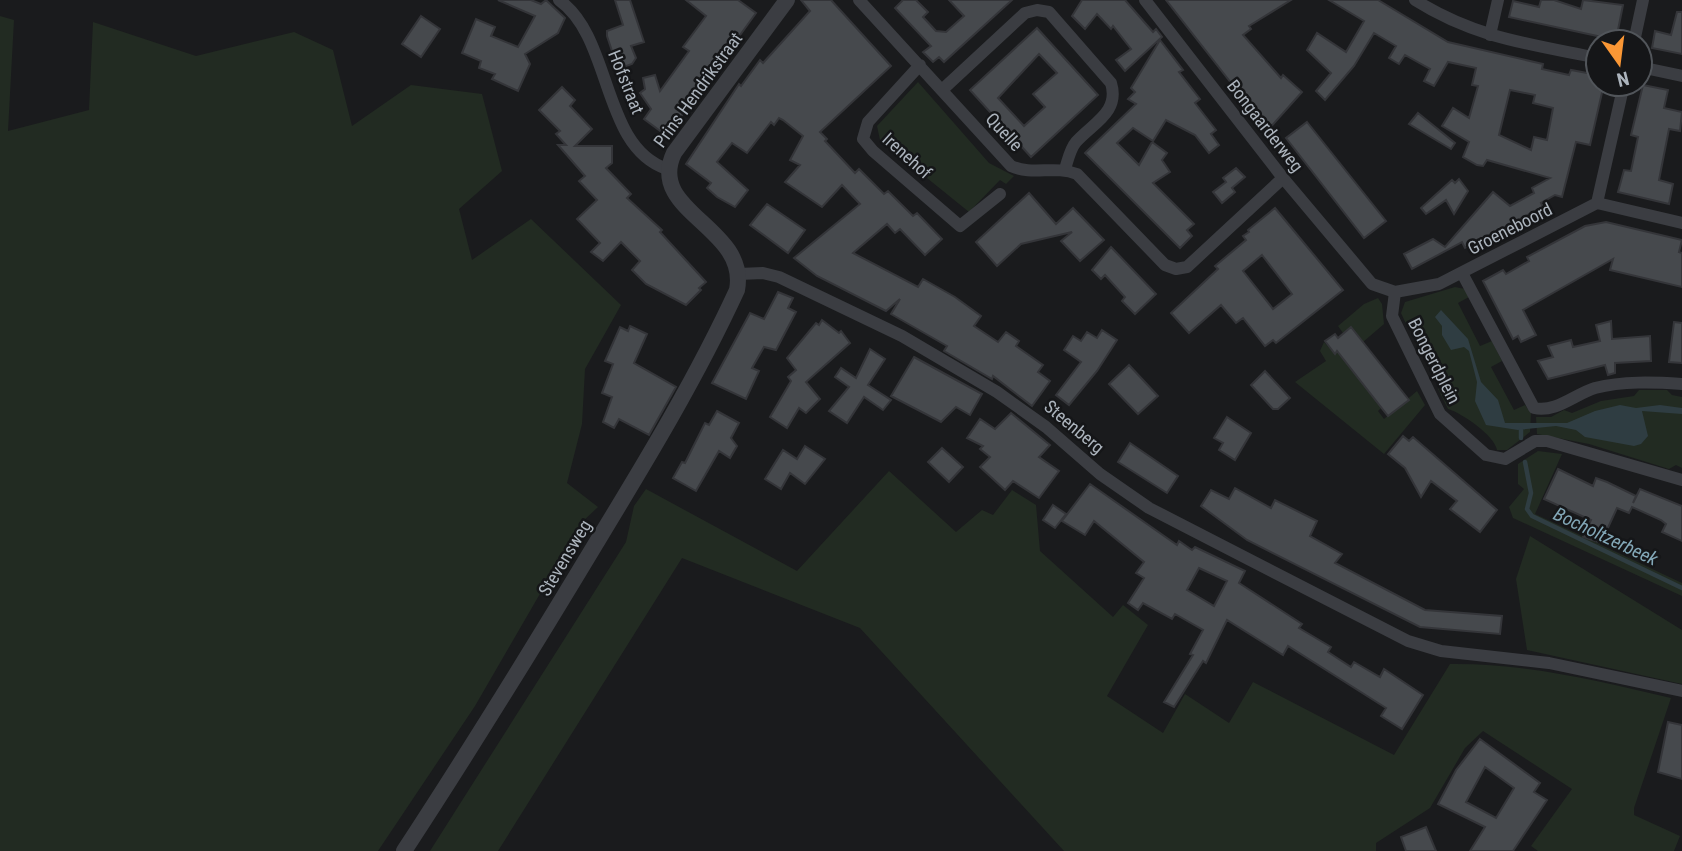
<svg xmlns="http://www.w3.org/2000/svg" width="1682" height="851" font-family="'Roboto Condensed',sans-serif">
	<rect width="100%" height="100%" fill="#1a1b1d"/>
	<!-- green -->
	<path fill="#222b22" d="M0 16 14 20 8 131 89 110 93 22 196 56 294 32 333 50 352 126 411 85 482 94 502 171 459 209 472 260 531 219 621 305 585 369 582 424 567 483 598 507 581 523 475 706 378 851H0Z
		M918 82 989 163 1014 176 1006 184 1000 180 969 212 880 140 877 126Z
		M1455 287 1465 289 1469 297 1458 303 1480 346 1492 341 1502 361 1491 367 1514 410 1525 405 1531 413 1530 432 1507 450H1497C1495 436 1462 413 1448 409L1438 389 1450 383 1431 345 1419 350 1414 340 1425 334 1419 321 1407 326 1401 313 1405 302Z
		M1378 298 1382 304 1384 324 1363 342 1351 327 1343 333 1338 326 1364 304Z
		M1324 342 1334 353 1337 351 1382 407 1378 411 1384 419 1417 391 1425 405 1384 454 1295 382 1326 361 1320 351Z
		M1639 390H1667L1672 395 1682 397V468L1676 465 1669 469 1589 444 1537 434 1536 417H1551L1564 410 1572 413 1601 401 1634 396Z
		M1538 451 1562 454 1535 514 1682 583V596L1513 518 1509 507 1524 489 1518 484V464Z
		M889 471 956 532 982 510 993 515 1012 490 1036 505 1040 551 1113 617 1123 605 1148 625 1107 696 1163 733 1185 694 1229 723 1253 682 1394 755 1450 664C1524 663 1598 681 1671 698L1634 808V815L1680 836 1674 851H1538L1531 846 1572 789 1483 731 1465 748 1430 808 1376 843V851H1064L860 628 682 558 498 851H430L626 542 634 506 646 489 797 571Z
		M1530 536 1682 630V684L1527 650 1516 579Z"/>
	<!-- water -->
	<path fill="#2f3d42" d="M1441 310 1468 339 1481 382 1498 400 1505 423H1567L1595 411 1620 405 1636 408 1660 405 1682 408V414L1642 411 1648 436 1641 444 1634 446 1585 437 1576 430 1556 426 1518 430 1486 425 1475 401 1477 382 1469 351 1464 347 1451 350 1442 335V326L1435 317Z"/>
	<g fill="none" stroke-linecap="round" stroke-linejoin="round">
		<!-- stream -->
		<path stroke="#2f3d42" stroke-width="4.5" d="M1521 438V430
			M1525 462 1531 493 1527 509 1532 516 1682 588"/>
	</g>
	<!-- building -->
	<path fill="#46494d" stroke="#343539" stroke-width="2" fill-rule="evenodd" d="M498 0H531L541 4 546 0 565 18 558 33 525 54 530 64 518 91 492 79 495 74 479 68 481 61 462 53 476 19 495 27 491 36 518 47 535 16Z
		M615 0H630L644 42 631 46 636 58 632 64 618 69 607 36V31L623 25Z
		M686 0H738L756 13 667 136 644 119 651 109 640 93 645 89 643 78 655 75 660 91 689 51 683 47 706 16Z
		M801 0H831L891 66 820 132 827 139 825 141 855 173 859 169 884 194 888 191 913 216 917 213 942 239 925 255 900 229 895 233 887 224 853 253 918 287 923 279 955 297 981 316 974 326 998 342 1006 332 1019 341 1016 346 1043 365 1038 372 1050 381 1032 406 993 376 992 379 944 351 947 346 891 314 900 299 886 311 817 276 794 258 860 204 842 185 822 207 785 182 800 165 790 160 803 136 783 120 779 118 774 125 771 122 747 153 732 143 717 162 748 190 735 207 717 197 707 188 711 183 686 164 739 84 741 86 760 60 763 63 810 11Z
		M903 0H916L928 12 923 17 936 31 946 32 964 16 949 0H1012L944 62 939 57 933 62 923 52 931 46 895 8Z
		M1082 0H1125L1153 32 1156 29 1162 37 1125 71 1116 60 1131 49 1113 26 1111 29 1097 14 1085 29 1072 16Z
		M1166 0H1291L1249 26 1251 29 1243 35 1281 78 1283 75 1302 92 1268 130Z
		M1329 0H1378L1448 42 1543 64 1542 69 1569 75 1571 70 1598 75V84H1604L1590 145 1576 142 1562 197 1555 195 1541 203 1543 207 1465 248 1462 242 1412 269 1404 254 1433 239 1445 247 1493 192 1510 206 1534 193 1532 188 1550 178 1487 160 1483 166 1477 165 1463 157 1469 142 1442 126 1453 108 1469 118 1478 86 1472 85 1476 68 1448 62 1434 86 1424 81 1430 69 1405 55 1399 64 1389 58 1396 46 1374 33 1354 66 1325 100 1316 91 1331 73 1307 50 1317 33 1346 52 1364 21ZM1510 90 1535 95 1533 103 1553 108 1547 140 1534 137 1531 150 1499 135Z
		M1541 0H1554L1581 9 1583 0 1623 5 1616 40 1509 17 1513 1 1539 7Z
		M1677 12H1682V54L1652 48 1655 31 1671 35Z
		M421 16 440 29 421 57 402 44Z
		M1037 28 1098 95 1031 157 970 90ZM1039 54 1057 73 1033 94 1045 107 1024 126 998 98Z
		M1160 40 1183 70 1179 72 1200 99 1195 103 1216 130 1211 134 1219 145 1209 153 1195 135 1166 120 1153 141 1133 128 1117 143 1139 165 1152 142 1167 153 1162 160 1170 172 1153 183 1194 224 1187 230 1192 236 1180 248 1085 153 1136 104 1128 99 1135 92 1131 88Z
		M1643 85 1668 90 1664 108 1682 112 1680 131 1669 129 1659 180 1673 184 1669 204 1618 192 1624 170 1631 171 1638 137 1631 135Z
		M562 87 575 100 570 106 592 129 575 146H612V163L606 168 631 194 627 198 662 230 660 232 706 282 699 288 701 290 686 305 646 284 632 270 640 261 621 242 603 261 591 252 600 243 577 219 597 200 579 181 585 176 558 145H566L556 134 560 131 539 110Z
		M1418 113 1455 143 1451 149 1409 124Z
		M1307 122 1386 221 1364 238 1286 138Z
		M1236 168 1245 177 1232 188 1235 192 1222 203 1213 192 1226 182 1223 178Z
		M1459 179 1468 191 1454 214 1446 200 1426 214 1421 208 1452 180 1455 183Z
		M1029 193 1056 224 1073 208 1104 240 1080 261 1061 241 1072 232 1021 244 997 266 976 242Z
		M767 204 805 230 788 253 750 225Z
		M1275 208 1343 290 1276 343 1273 340 1265 346 1243 318 1236 323 1221 305 1189 333 1171 313 1218 269 1215 266 1246 240 1243 236 1249 232 1248 230ZM1262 255 1292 294 1273 309 1243 271Z
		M1606 222 1682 240 1679 252 1682 253V287L1610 270 1613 259 1523 310 1536 335 1521 342 1518 336 1513 339 1483 281 1503 270 1506 274 1529 261 1527 257 1585 226Z
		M1111 247 1156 294 1135 314 1122 301 1125 297 1105 275 1101 279 1092 270Z
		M778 292 793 298 788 308 796 312 776 350 764 347 752 368 759 371 746 399 712 383 750 313 764 319Z
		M822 320 839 333 841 331 850 343 806 382 820 399 806 413 799 408 787 428 770 417 791 381 788 377 796 370 787 358 816 323 819 325Z
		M1611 321 1612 339 1650 336 1651 361 1615 363V373L1608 375 1605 365 1548 379 1538 361 1553 357 1548 346 1571 340 1573 347 1600 341 1596 325Z
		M1674 322 1682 323V363L1669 362Z
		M630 326 647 334 634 363 676 387 649 435 619 419 614 428 603 422 612 397 602 393 613 364 605 361 620 327 628 331Z
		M1351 327 1409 400 1388 416 1337 351 1335 354 1325 341 1335 334 1338 338Z
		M1102 330 1117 340 1097 371 1069 405 1056 395 1081 362 1064 350 1073 336 1081 341 1087 332 1097 338Z
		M870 349 885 359 868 385 891 400 883 410 864 397 847 423 829 411 849 387 835 377 841 368 856 378Z
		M914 357 982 394 970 415 956 407 941 422 891 396Z
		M1129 365 1158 396 1138 414 1109 384Z
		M1265 371 1290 398 1278 409H1273L1251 385Z
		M717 411 739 423 731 438 737 446 730 458 719 451 696 491 673 478 682 462 685 463 705 423 709 425Z
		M1011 413 1050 445 1039 457 1059 471 1039 498 1013 481 1005 490 980 467 990 457 980 449 983 446 967 438 980 419 995 429Z
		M1227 417 1251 433 1235 460 1219 450 1223 443 1214 438Z
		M1403 436 1409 441 1413 437 1497 510 1480 532 1450 509 1457 501 1431 481 1421 497 1405 468 1388 454Z
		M1130 443 1178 476 1167 493 1118 462Z
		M805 446 825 459 805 484 790 473 781 489 765 479 783 450 797 459Z
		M942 448 963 467 949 482 928 462Z
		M1558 469 1593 486 1596 478 1607 482 1636 496 1633 503 1640 489 1682 506V541L1662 532 1666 524 1661 520 1632 507 1629 513 1617 508 1601 543 1583 537 1591 520 1544 499Z
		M1090 484 1177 545 1179 541 1192 550 1195 547 1245 571 1239 583 1302 624 1299 628 1331 647 1328 652 1351 667 1354 662 1380 677 1384 669 1423 695 1402 729 1381 716 1386 708 1288 646 1283 655 1227 620 1206 663 1203 661 1174 707 1164 702 1193 655 1190 654 1203 630 1175 614 1172 619 1143 603 1138 610 1128 603 1144 578 1136 573 1144 562 1094 521 1085 535 1062 521ZM1199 568 1227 581 1214 606 1187 590Z
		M1235 488 1271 508 1275 500 1317 521 1310 536 1342 554 1335 563 1425 610 1502 616 1500 634 1420 627 1247 540 1201 506 1211 490 1229 499Z
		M1053 505 1066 514 1055 528 1043 520Z
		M1668 722 1682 725V779L1658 772Z
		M1480 739 1540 783 1534 792 1547 800 1513 851H1470L1485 827 1438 804 1456 770ZM1485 767 1514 788 1496 818 1466 802Z
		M1426 827 1436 851H1406L1401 837Z"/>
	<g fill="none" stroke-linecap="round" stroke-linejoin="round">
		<!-- minor -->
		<path stroke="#3b3d42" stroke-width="12" d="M559 0C613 38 601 147 667 169
			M859 0 1011 166C1033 176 1054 165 1077 174L1165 265 1176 269 1187 267 1283 178
			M1145 0 1283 178 1372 284 1395 292 1439 284 1597 203 1682 223
			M1415 0C1475 38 1530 44 1598 58
			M1490 35 1498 0
			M1634 42 1643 0
			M920 65 868 122 863 139 873 151 960 226 1000 194
			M1640 67 1682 76
			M942 90 1025 13 1037 10 1049 12 1111 83C1120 112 1093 123 1076 142 1070 149 1068 160 1065 169
			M1597 203 1624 84
			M1462 273 1534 408C1556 413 1575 394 1595 388 1623 381 1653 382 1682 384
			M739 274 763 273 779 277 902 336 997 392 1046 427 1100 474 1149 508 1408 641 1441 651 1549 663 1682 691
			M1395 292 1392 316 1440 414 1486 455 1505 459 1535 441H1547L1682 480"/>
		<!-- tertiary -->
		<path stroke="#3b3d42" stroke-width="16" d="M404 851C470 750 533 648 595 545 646 461 696 379 737 290 749 227 646 212 674 153L787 0"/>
	</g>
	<g text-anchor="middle" stroke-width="5" stroke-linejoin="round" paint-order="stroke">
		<!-- street labels -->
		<g font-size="18" fill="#acb4bd" stroke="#151618">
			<text transform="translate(626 82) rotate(68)" y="6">Hofstraat</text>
			<text transform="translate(698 90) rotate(-54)" y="6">Prins Hendrikstraat</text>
			<text transform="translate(1265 126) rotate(52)" y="6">Bongaarderweg</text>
			<text transform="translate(1004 132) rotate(47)" y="6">Quelle</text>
			<text transform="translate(907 156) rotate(42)" y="6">Irenehof</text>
			<text transform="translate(1510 229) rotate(-27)" y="6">Groeneboord</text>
			<text transform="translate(1434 361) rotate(63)" y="6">Bongerdplein</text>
			<text transform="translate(1074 427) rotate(40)" y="6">Steenberg</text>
			<text transform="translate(565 558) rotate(-59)" y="6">Stevensweg</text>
		</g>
		<!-- water labels -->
		<g font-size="19" font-style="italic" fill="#83a8b8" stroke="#151618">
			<text transform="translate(1606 536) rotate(25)" y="7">Bocholtzerbeek</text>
		</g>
	</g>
	<!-- north arrow -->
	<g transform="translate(1619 63) rotate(166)"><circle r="33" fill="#151618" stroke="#51555a" stroke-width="2"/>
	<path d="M0-5L12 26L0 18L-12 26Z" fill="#fa9735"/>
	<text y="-10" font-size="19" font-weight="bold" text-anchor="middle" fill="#acb4bd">N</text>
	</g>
</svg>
